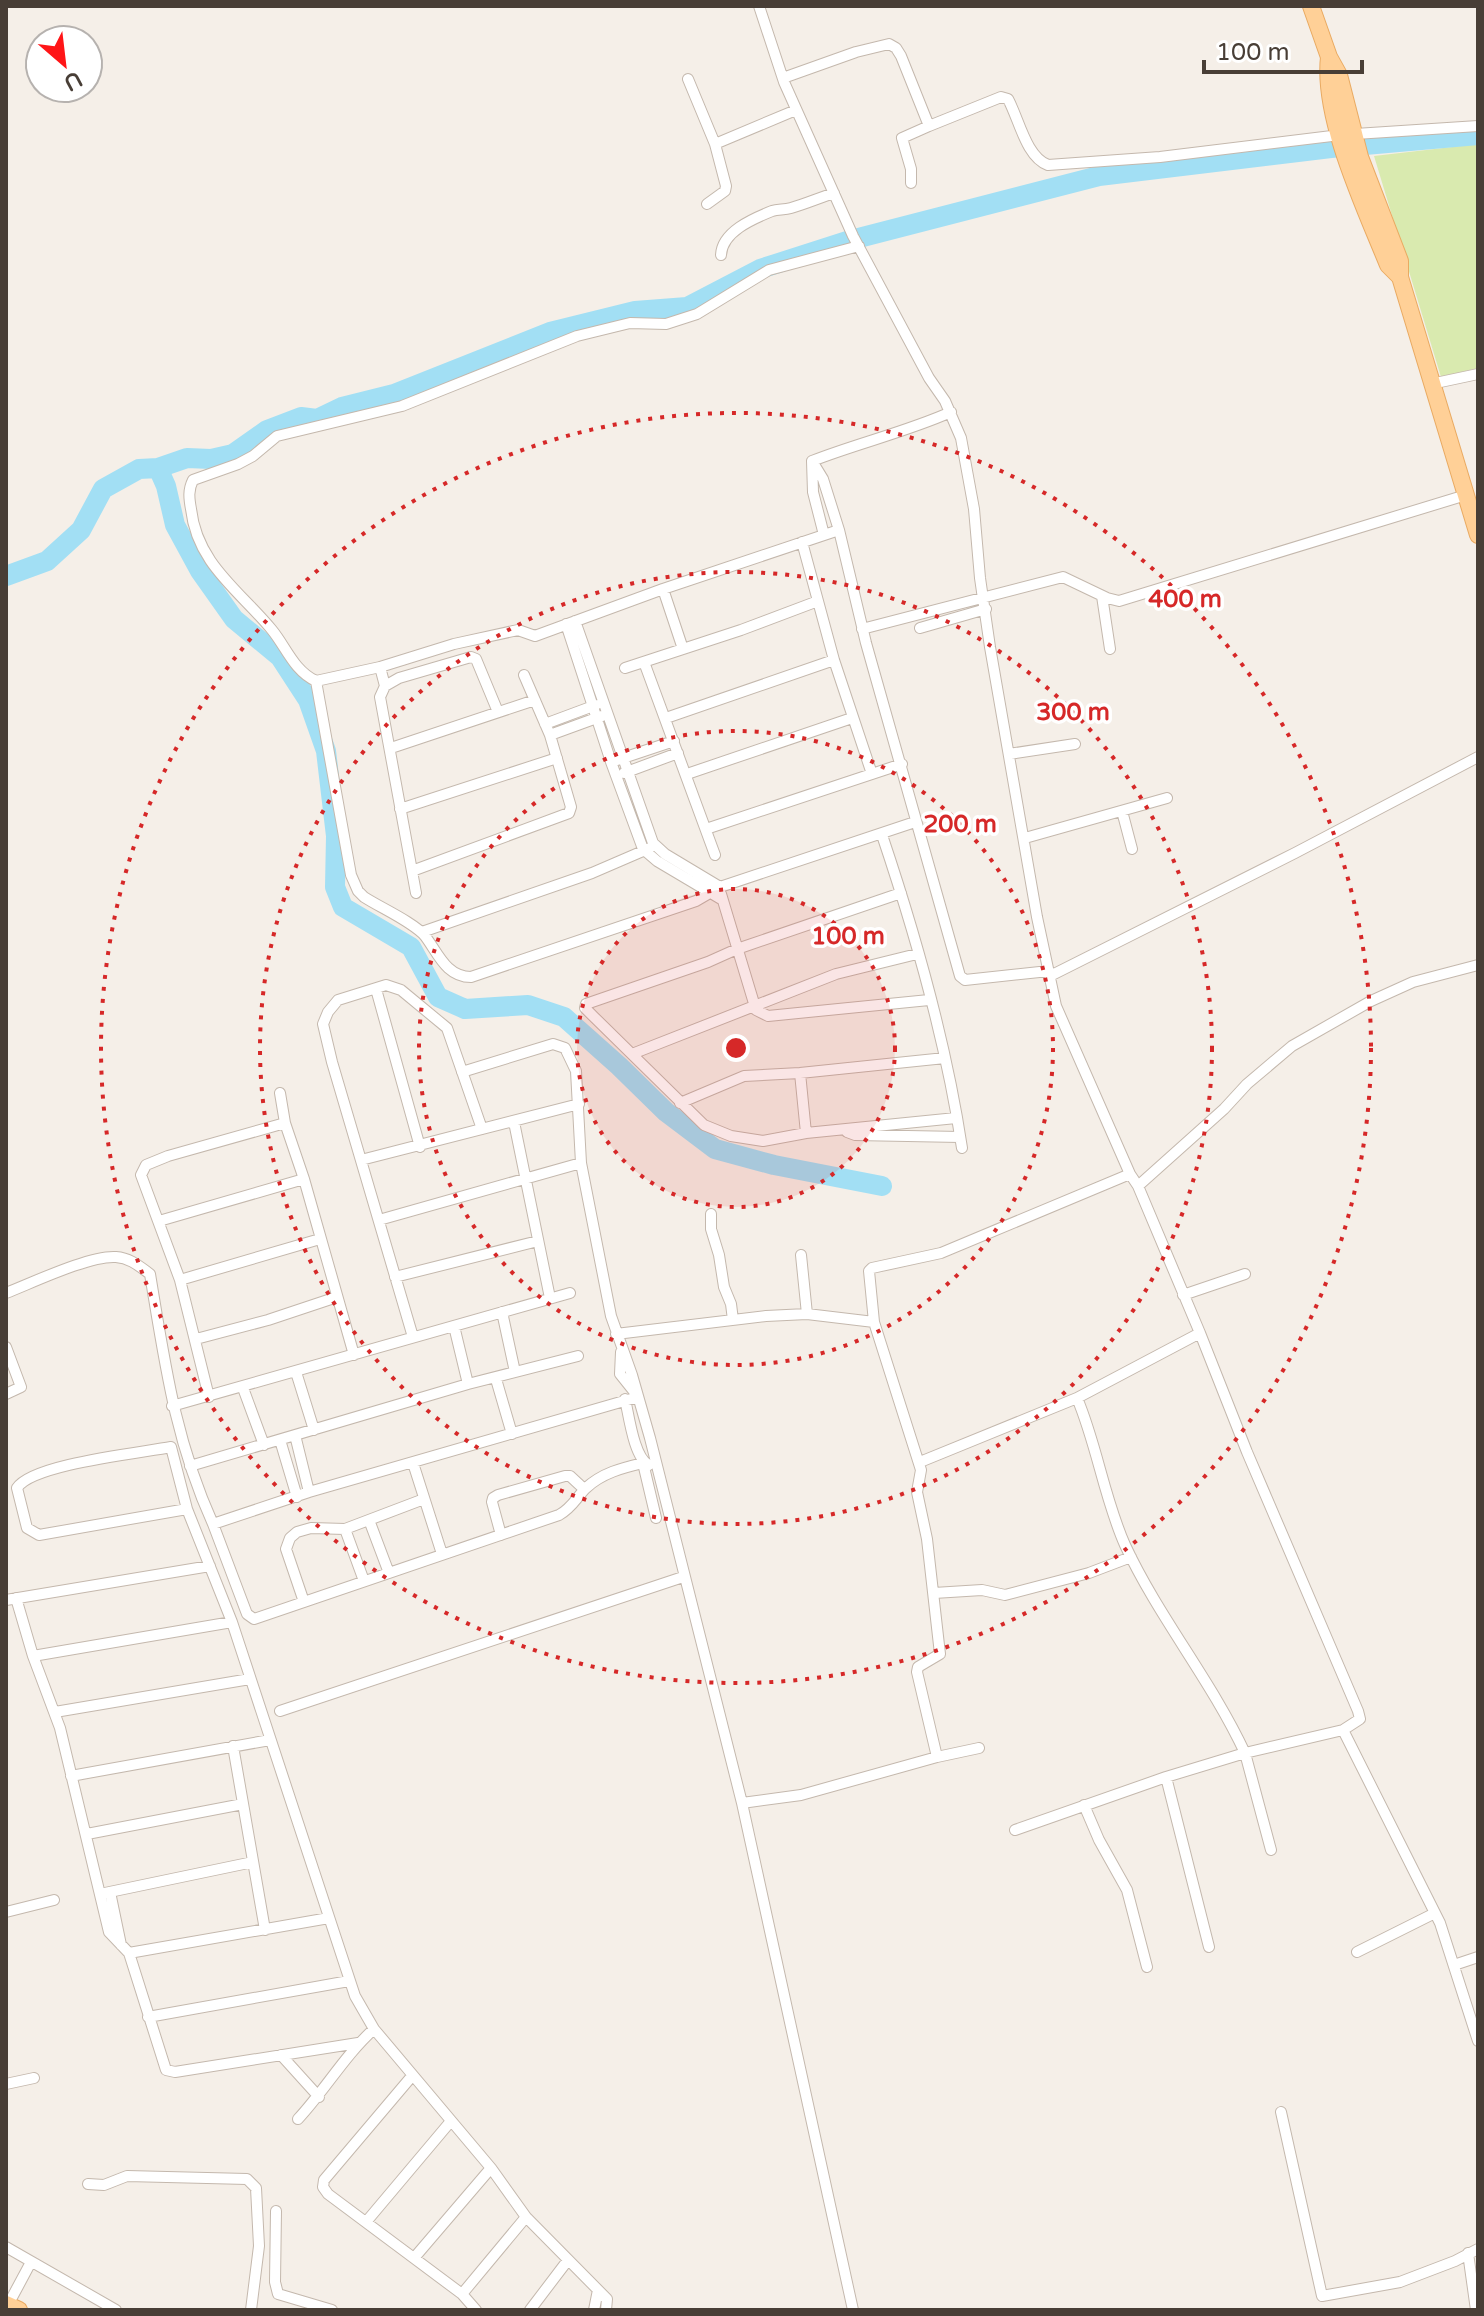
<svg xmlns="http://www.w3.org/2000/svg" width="1484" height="2316" font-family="'Varela Round',sans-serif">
	<rect width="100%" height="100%" fill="#f5efe8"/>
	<!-- green -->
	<path fill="#d9eaaf" d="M1478 144V368L1441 377 1374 156Z"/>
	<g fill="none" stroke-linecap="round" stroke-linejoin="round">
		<!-- river -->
		<path stroke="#a2dff4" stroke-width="20" d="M158 468 187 458 211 459 233 454 267 430 301 417 317 419 342 407 394 394 550 332 635 311 687 307 760 269 847 241 1099 176 1331 148 1478 135
			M6 576 47 561 81 530 103 489 139 469 158 468 166 486 175 525 200 571 234 619 280 657 308 700 326 751 336 836 335 887 343 907 411 947 438 997 465 1009 528 1005 564 1017 619 1066 666 1112 715 1149 774 1165 882 1186"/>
		<defs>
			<path id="minor" d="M759 6 784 82 853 236 929 378 945 401 961 438 974 509 980 578 990 647 1037 917 1056 1006 1130 1174 1138 1186
				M783 78 856 52 889 44 896 48 901 56 929 126 1001 97 1008 99C1019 119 1026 157 1048 165L1160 157 1340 135 1478 126
				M688 79 715 144
				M911 183V169L902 138 929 126
				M707 204 725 191 726 186 715 144 796 110
				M721 255C722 232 752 219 772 211 778 209 784 210 791 208 805 204 819 198 834 193
				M1431 384 1478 374
				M951 412C906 432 858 443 812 461L823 479 839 530 866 643 960 976 965 980 1049 971
				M812 461 813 492 824 535
				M802 542 834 660 872 774
				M663 589 683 649
				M1102 596 1110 649
				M575 621 653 843 665 854 720 887
				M566 624 611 762 643 849 657 861 721 899
				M920 628 986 609
				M862 629 1063 577 1107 598 1119 601 1466 495
				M644 662 715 855
				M380 667 454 644 518 630 535 636 663 589 839 530
				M625 668 741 630 818 601
				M316 681 351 875 358 891 364 897C381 908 413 922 425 936 438 953 446 977 471 977L696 901 720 887 915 822
				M385 686 380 667 316 681C294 671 286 647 272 630 240 591 197 564 191 509 189 498 188 490 193 480L238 464 253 456 277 436 402 406 577 336 630 323 666 324 697 314 769 270 859 246
				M666 718 834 660
				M545 724 596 705
				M550 735 602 716
				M391 748 535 700
				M1009 754 1075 744
				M617 760 674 741
				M624 773 678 753
				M687 774 852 718
				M400 809 557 758
				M1122 811 1132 849
				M706 829 902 764
				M882 835C916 936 946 1042 962 1148
				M1025 838 1167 798
				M412 871 569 813 571 807 550 735 524 675
				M416 893 380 697 385 686 399 678 471 657 476 659 498 712
				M721 894 756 1010 768 1016 929 1000
				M422 932 592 873 650 848
				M1478 965 1413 982 1371 1001 1292 1046 1247 1084 1224 1109 1138 1186 1200 1333 1077 1398C1097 1445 1104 1498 1125 1545 1159 1618 1211 1680 1245 1753L1343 1730 1440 1923 1478 2041
				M1050 976 1295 853 1478 757
				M376 989 420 1147
				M632 1054 836 974 917 954
				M462 1072 553 1044 565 1048 576 1071 581 1163 611 1316 632 1375 650 1438 742 1803 853 2310
				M800 1073 806 1133 956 1118
				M280 1093 285 1123 304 1179 354 1355
				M680 1103 744 1076 800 1073 945 1058
				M514 1122 550 1298
				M847 1132 855 1135 960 1137
				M806 1133 763 1141 731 1136 704 1125 595 1018 585 1008 586 1004 708 962 737 949 901 893
				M361 1160 579 1104
				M711 1214V1229L719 1255 724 1287 731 1304 733 1320
				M379 1220 581 1163
				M159 1221 304 1179
				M801 1255 807 1314
				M395 1277 538 1241
				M180 1280 320 1239
				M6 1293C32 1283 90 1255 116 1257 130 1258 139 1266 150 1274 165 1364 175 1440 213 1524L309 1492 638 1397
				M1183 1295 1245 1274
				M502 1312 515 1372
				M454 1326 468 1384
				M1200 1333 1247 1452 1358 1711 1360 1719 1343 1730
				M616 1334 766 1316 807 1314 874 1322
				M413 1337 332 1062 323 1024 328 1012 338 1000 386 985 401 990 447 1028 482 1129
				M196 1339 268 1320 337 1297
				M6 1347 21 1387 6 1394
				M621 1352 620 1374 636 1394
				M296 1372 314 1430
				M496 1379 512 1434
				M243 1388 264 1445
				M209 1397 180 1280 141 1175 146 1165 168 1156 285 1123
				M625 1399C629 1416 634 1458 649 1465
				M172 1406 570 1293
				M295 1435 309 1492
				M280 1440 297 1497
				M920 1462 1077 1398
				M413 1463 442 1554
				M190 1466 468 1384 578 1356
				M187 1509 39 1535 27 1528 17 1488C32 1464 140 1453 171 1447L187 1509 232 1622 355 1996 374 2029 491 2168 526 2217 607 2299 606 2310
				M369 1520 389 1573
				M213 1524 247 1614 254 1619 559 1515C572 1508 576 1498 586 1488 602 1473 622 1468 643 1463L656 1518
				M345 1529 364 1581
				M501 1535 492 1502 493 1498 498 1495 565 1476H570L584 1489
				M934 1593 982 1590 1005 1595 1089 1573 1131 1557
				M16 1598 33 1656 60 1728 109 1932 129 1953 166 2070 175 2072 358 2043
				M6 1600 210 1566
				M304 1602 286 1549 290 1538 297 1532 311 1528 345 1529 424 1499
				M33 1656 232 1622
				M280 1711 683 1577
				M55 1712 250 1679
				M233 1746 265 1930
				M937 1757 979 1748
				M71 1776 270 1740
				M1166 1777 1209 1947
				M742 1803 801 1795 937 1757 917 1672 918 1667 940 1654 927 1539 917 1492 921 1470 874 1322 869 1271 872 1268 941 1253 1130 1174
				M1084 1805 1099 1840 1127 1890 1147 1967
				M1015 1830 1166 1777 1245 1753 1271 1850
				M87 1834 243 1804
				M110 1892 121 1945
				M100 1894 253 1862
				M6 1912 54 1900
				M1357 1952 1435 1913
				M129 1953 329 1918
				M1454 1965 1478 1957
				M148 2017 349 1981
				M281 2055 319 2097
				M412 2076 324 2180 323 2187 328 2194 462 2294 476 2310
				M6 2084 34 2078
				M1281 2112 1322 2296 1400 2282 1455 2261 1478 2249
				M298 2119C325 2090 345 2055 374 2029
				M88 2184 104 2185 127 2176 247 2179 256 2188 259 2246 251 2310
				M276 2211 275 2282 278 2294 332 2310
				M366 2222 451 2121
				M6 2247 116 2310
				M1468 2253 1476 2310
				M414 2258 491 2168
				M462 2294 526 2217
				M8 2305 31 2262
				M530 2310 568 2260
				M594 2310 598 2290"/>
			<path id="primary" d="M1311 6 1329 57 1339 75 1360 157 1400 261V277L1478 535
				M1329 57C1322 118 1365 208 1388 265L1400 277
				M6 2304 19 2310"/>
		</defs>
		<!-- minor casing -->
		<use href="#minor" stroke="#c4b8ad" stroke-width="12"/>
		<!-- primary casing -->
		<use href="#primary" stroke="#e9aa62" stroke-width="18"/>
		<!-- minor -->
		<use href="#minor" stroke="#fff" stroke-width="10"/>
		<!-- primary -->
		<use href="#primary" stroke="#ffd097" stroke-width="16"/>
	</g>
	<!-- distance rings -->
	<circle cx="736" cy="1048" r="159" fill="#d62828" fill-opacity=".12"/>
	<g fill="none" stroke="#d62828" stroke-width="4" stroke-dasharray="4 8">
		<circle cx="736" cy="1048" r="159"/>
		<circle cx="736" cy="1048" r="317"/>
		<circle cx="736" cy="1048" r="476"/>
		<circle cx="736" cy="1048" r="635"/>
	</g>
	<circle cx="736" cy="1048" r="12" fill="#d62828" stroke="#fff" stroke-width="4"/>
	<g font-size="24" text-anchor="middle" font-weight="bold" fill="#d62828" stroke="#fff" stroke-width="7" stroke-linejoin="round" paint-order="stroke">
		<text x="1185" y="607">400 m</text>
		<text x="1073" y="720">300 m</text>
		<text x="960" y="832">200 m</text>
		<text x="848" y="944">100 m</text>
	</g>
	<!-- border -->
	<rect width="1484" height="2316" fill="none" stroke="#483e36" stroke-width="16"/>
	<!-- north arrow -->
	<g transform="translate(64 64) rotate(152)"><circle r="38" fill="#ffffff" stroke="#b6b2af" stroke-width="2"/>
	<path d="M0-6L14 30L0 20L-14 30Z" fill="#ff1517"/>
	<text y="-12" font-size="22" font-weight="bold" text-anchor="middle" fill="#483e36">U</text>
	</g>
	<!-- scale -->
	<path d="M1204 60v12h158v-12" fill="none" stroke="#483e36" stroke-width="4"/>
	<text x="1216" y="60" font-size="24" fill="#483e36" stroke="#ffffff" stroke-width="6" paint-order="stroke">100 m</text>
</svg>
